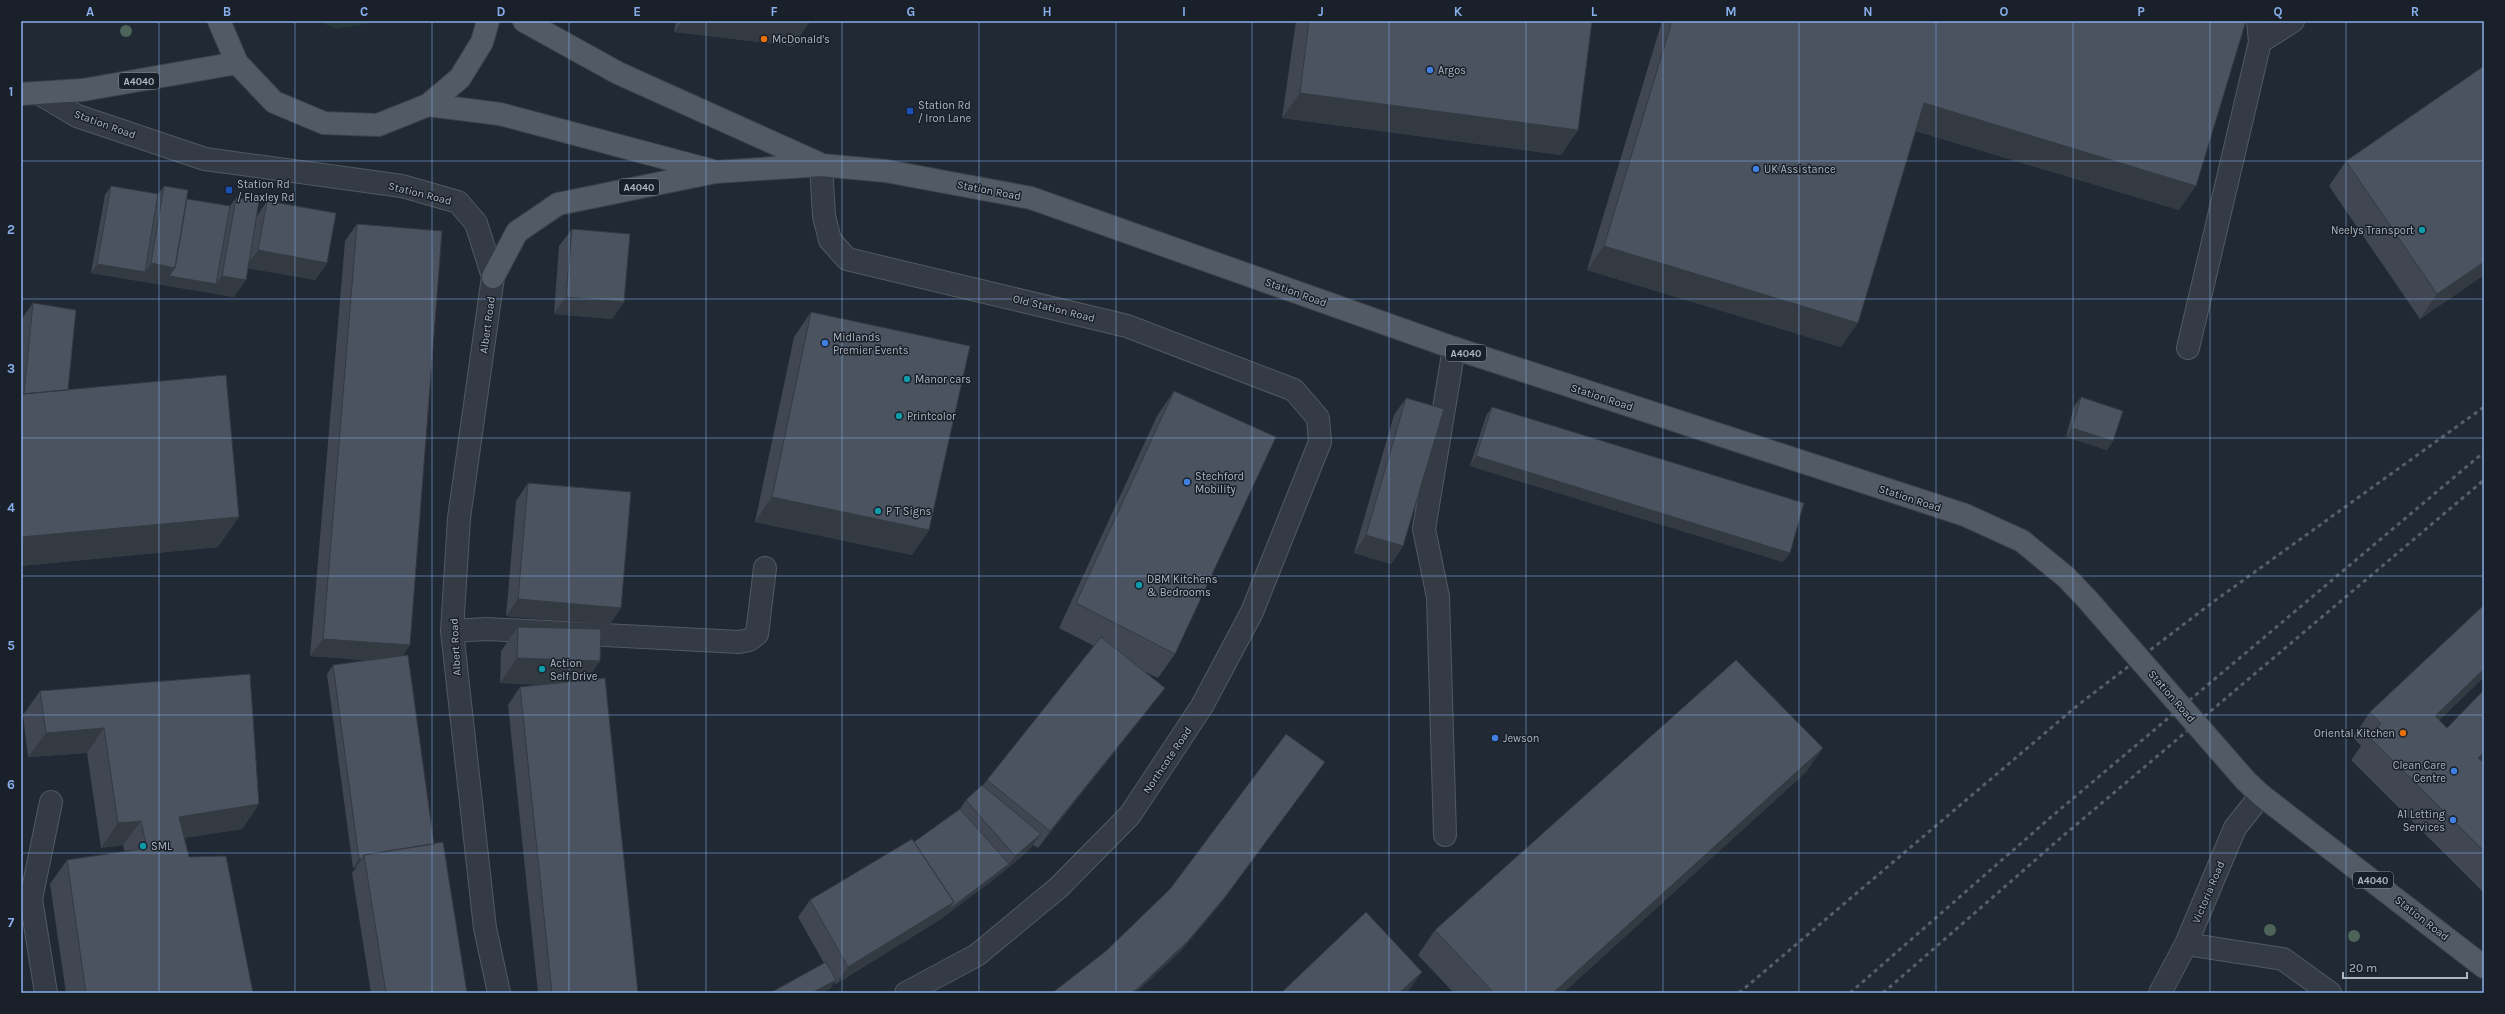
<svg xmlns="http://www.w3.org/2000/svg" width="2505" height="1014" font-family="Karla,sans-serif">
	<rect width="100%" height="100%" fill="#212934"/>
	<!-- green -->
	<path fill="#263737" d="M318 21H369L366 24 336 29Z"/>
	<g fill="none" stroke-linecap="round" stroke-linejoin="round">
		<defs>
			<path id="minor" d="M2258 21 2260 42
				M40 94 77 116 205 159 402 186 458 202 476 223 493 277 459 518 452 631 485 928 499 993
				M821 165 824 216 830 240 847 259 1127 326 1294 390 1318 418 1320 442 1252 612 1202 706 1130 815 1059 887 977 955 906 993
				M2188 348 2260 42 2293 21
				M452 631 487 629 739 642 749 640 757 634 765 568
				M1445 835 1438 597 1424 529 1454 348
				M2186 944 2283 959 2330 993
				M46 993 31 899 51 802
				M2160 993 2186 944 2235 828 2261 795"/>
			<path id="major" d="M219 21 237 63 274 102 324 123 378 125 428 105 460 78 482 42 488 21
				M524 21 618 73 818 163
				M21 94 83 90 237 63
				M428 105 500 114 710 170
				M493 277 517 232 558 204 715 172 821 165 886 171 1031 198 1454 348 1965 515 2022 541 2066 577 2087 599
				M2246 781 2261 795 2484 967"/>
		</defs>
		<!-- minor casing -->
		<use href="#minor" stroke="#525962" stroke-width="24"/>
		<!-- major casing -->
		<use href="#major" stroke="#3e444e" stroke-width="24"/>
		<!-- minor -->
		<use href="#minor" stroke="#343b45" stroke-width="22"/>
		<!-- major -->
		<use href="#major" stroke="#525a65" stroke-width="22"/>
		<!-- rail -->
		<path stroke="#575f6b" stroke-width="3" stroke-dasharray="4 4" stroke-linecap="butt" d="M1739 993 2078 705 2213 602 2484 407
			M1850 993 2051 817 2484 452
			M1883 993 2064 835 2484 480"/>
		<defs>
			<path id="major-bridge" d="M2087 599 2246 781"/>
		</defs>
		<!-- major-bridge casing -->
		<use href="#major-bridge" stroke="#3e444e" stroke-width="24" stroke-linecap="butt"/>
		<!-- major-bridge -->
		<use href="#major-bridge" stroke="#525a65" stroke-width="22"/>
	</g>
	<!-- trees -->
	<g fill="#4c6459">
		<circle cx="126" cy="31" r="6"/>
		<circle cx="2270" cy="930" r="6"/>
		<circle cx="2354" cy="936" r="6"/>
	</g>
	<!-- wall -->
	<path fill="#404752" d="M676 21H810L793 46 674 32Z
		M1296 21H1592L1578 130 1561 155 1282 118Z
		M1662 21H2246L2179 210 1916 131 1841 347 1587 270Z
		M2484 66V275L2420 319 2329 186 2346 161Z
		M111 186 158 194 164 186 187 199 230 206 236 198 257 216 267 201 327 263 315 280 248 268 234 297 91 273 105 195Z
		M357 224 410 645 403 655 434 844 467 993H371L352 873 356 868H353L327 674 333 665 367 660 310 656 345 241Z
		M572 229 624 302 612 319 554 314 559 246Z
		M33 303 68 390 218 547 21 566V320Z
		M811 312 929 530 912 555 755 522 794 337Z
		M1174 391 1175 654 1158 678 1143 671 1152 705 1038 848 1033 845 1028 851 1002 873 941 919 836 984 834 982 830 989 824 963 798 917 810 900 914 842 960 809 966 800 983 785 1094 646 1059 628 1157 416Z
		M2081 397 2113 441 2107 450 2066 437 2074 406Z
		M1406 398 1403 546 1391 564 1354 553 1394 415Z
		M1492 407 1783 562 1470 466 1486 416Z
		M528 483 621 608 609 625 506 616 516 501Z
		M2484 605V677L2439 720 2447 728 2484 690V759L2482 761 2484 763V893L2351 760 2361 746 2353 737 2370 712Z
		M518 627 587 680 638 993H538L508 705 520 687 545 685 500 683 501 651Z
		M40 691 259 804 242 829 184 838 189 857 253 993H66L50 884 67 860 125 852 123 845 101 848 87 753 28 757 23 715Z
		M1823 748 1806 772 1563 993H1454L1418 955 1435 930Z"/>
	<!-- shaded-wall -->
	<path fill="#343a42" d="M682 21H806L810 22 793 46 674 32Z
		M1300 93 1578 130 1561 155 1282 118Z
		M1924 103 2196 186 2179 210 1907 128Z
		M1604 246 1858 323 1841 347 1587 270Z
		M258 250 327 263 315 280 245 268Z
		M2484 262V275L2420 319 2437 294Z
		M151 263 175 268 216 284 222 276 246 280 234 297 91 273 97 264 145 272Z
		M566 297 624 302 612 319 554 314Z
		M2072 428 2113 441 2107 450 2066 437Z
		M1476 456 1790 553 1783 562 1470 466Z
		M772 497 929 530 912 555 755 522Z
		M239 517 218 547 21 566V537Z
		M1366 535 1403 546 1391 564 1354 553Z
		M518 599 621 608 609 625 506 616Z
		M323 639 410 645 398 663 310 656Z
		M517 658 600 661 583 686 500 683Z
		M2484 669V677L2418 741 2435 716Z
		M1165 688 1152 705 1038 848 1050 831Z
		M104 728 87 753 28 757 46 733Z
		M1823 748 1806 772 1563 993H1553Z
		M2484 752V759L2461 782 2478 758Z
		M1325 762 1219 906 1181 951 1136 993H1131Z
		M259 804 242 829 162 841 179 817Z
		M141 821 123 845 101 848 118 823Z
		M1041 834 1028 851 1002 873 941 919 836 984 848 967 1009 864 1015 856Z
		M359 859H362L356 868H353Z
		M1422 972 1407 993H1399Z
		M836 980 830 989 822 993H812Z"/>
	<!-- building -->
	<path fill="#4a535f" stroke="#343a42" d="M1309 21H1592L1578 130 1300 93Z
		M1672 21H2246L2196 186 1924 103 1858 323 1604 246Z
		M2484 66V262L2437 294 2346 161Z
		M111 186 158 194 145 272 97 264Z
		M164 186 188 190 175 268 151 263Z
		M236 198 259 201 246 280 222 276Z
		M187 199 230 206 216 284 169 276 175 268Z
		M267 201 336 213 327 263 258 250Z
		M357 224 442 231 410 645 323 639Z
		M572 229 630 234 624 302 566 297Z
		M33 303 76 310 68 390 24 394Z
		M811 312 970 346 929 530 772 497Z
		M226 375 239 517 21 537V394Z
		M1174 391 1276 437 1175 654 1076 603Z
		M2081 397 2123 411 2113 441 2072 428Z
		M1406 398 1444 409 1403 546 1366 535Z
		M1492 407 1804 503 1790 553 1476 456Z
		M528 483 631 492 621 608 518 599Z
		M2484 605V669L2435 716 2447 728 2484 690V752L2478 758 2484 763V851L2368 736 2381 724 2370 712Z
		M518 627 601 629 600 661 517 658Z
		M1101 637 1165 688 1050 831 987 780Z
		M408 655 434 844 364 855 362 859H359L333 665Z
		M1736 660 1823 748 1553 993H1494L1435 930Z
		M250 674 259 804 179 817 189 857 226 856 253 993H86L67 860 147 848 141 821 118 823 104 728 46 733 40 691Z
		M605 678 638 993H552L520 687Z
		M1286 734 1325 762 1225 897 1187 942 1138 988 1131 993H1052L1106 951 1170 889Z
		M982 785 1041 834 1015 856 966 800Z
		M960 809 1009 864 948 910 954 902 914 842Z
		M912 839 954 902 848 967 810 900Z
		M443 842 467 993H386L364 855Z
		M1366 912 1422 972 1399 993H1281Z
		M826 962 836 980 812 993H770Z
		M21 982 23 993H21Z"/>
	<!-- grid -->
	<path fill="none" stroke="#88afec" stroke-width="1" stroke-opacity="0.55" d="M159 21V993M295 21V993M432 21V993M569 21V993M706 21V993M842 21V993M979 21V993M1116 21V993M1252 21V993M1389 21V993M1526 21V993M1663 21V993M1799 21V993M1936 21V993M2073 21V993M2210 21V993M2346 21V993M21 161H2484M21 299H2484M21 438H2484M21 576H2484M21 715H2484M21 853H2484"/>
	<!-- markers -->
	<g fill="#e8710a" stroke="#1a2029" stroke-width="1.5">
		<circle cx="764" cy="39" r="4"/>
		<circle cx="2403" cy="733" r="4"/>
	</g>
	<g fill="#3f7fe0" stroke="#1a2029" stroke-width="1.5">
		<circle cx="1430" cy="70" r="4"/>
		<circle cx="1756" cy="169" r="4"/>
		<circle cx="825" cy="343" r="4"/>
		<circle cx="1187" cy="482" r="4"/>
		<circle cx="1495" cy="738" r="4"/>
		<circle cx="2454" cy="771" r="4"/>
		<circle cx="2453" cy="820" r="4"/>
	</g>
	<g fill="#1a4fb4" stroke="#1a2029" stroke-width="1.5">
		<rect x="906" y="107" width="8" height="8" rx="2"/>
		<rect x="225" y="186" width="8" height="8" rx="2"/>
	</g>
	<g fill="#0f9aa8" stroke="#1a2029" stroke-width="1.5">
		<circle cx="2422" cy="230" r="4"/>
		<circle cx="907" cy="379" r="4"/>
		<circle cx="899" cy="416" r="4"/>
		<circle cx="878" cy="511" r="4"/>
		<circle cx="1139" cy="585" r="4"/>
		<circle cx="542" cy="669" r="4"/>
		<circle cx="143" cy="846" r="4"/>
	</g>
	<g text-anchor="middle" stroke-width="3" stroke-linejoin="round" paint-order="stroke">
		<!-- shield labels -->
		<g fill="#1a2029" stroke="#828993" stroke-width="1">
			<rect x="119" y="73" width="40" height="16" rx="3"/>
			<rect x="619" y="179" width="40" height="16" rx="3"/>
			<rect x="1446" y="345" width="40" height="16" rx="3"/>
			<rect x="2353" y="872" width="40" height="16" rx="3"/>
		</g>
		<g font-size="10" font-weight="bold" fill="#aeb6c1">
			<text x="139" y="85">A4040</text>
			<text x="639" y="191">A4040</text>
			<text x="1466" y="357">A4040</text>
			<text x="2373" y="884">A4040</text>
		</g>
		<!-- poi labels -->
		<g font-size="11" fill="#aeb6c1" stroke="#1a2029" text-anchor="start">
			<text x="772" y="43">McDonald's</text>
			<text x="1438" y="74">Argos</text>
			<text x="918" y="109">Station Rd<tspan x="918" dy="13">/ Iron Lane</tspan></text>
			<text x="1764" y="173">UK Assistance</text>
			<text x="237" y="188">Station Rd<tspan x="237" dy="13">/ Flaxley Rd</tspan></text>
			<text x="2414" y="234" text-anchor="end">Neelys Transport</text>
			<text x="833" y="341">Midlands<tspan x="833" dy="13">Premier Events</tspan></text>
			<text x="915" y="383">Manor cars</text>
			<text x="907" y="420">Printcolor</text>
			<text x="1195" y="480">Stechford<tspan x="1195" dy="13">Mobility</tspan></text>
			<text x="886" y="515">P T Signs</text>
			<text x="1147" y="583">DBM Kitchens<tspan x="1147" dy="13">&amp; Bedrooms</tspan></text>
			<text x="550" y="667">Action<tspan x="550" dy="13">Self Drive</tspan></text>
			<text x="2395" y="737" text-anchor="end">Oriental Kitchen</text>
			<text x="1503" y="742">Jewson</text>
			<text x="2446" y="769" text-anchor="end">Clean Care<tspan x="2446" dy="13">Centre</tspan></text>
			<text x="2445" y="818" text-anchor="end">A1 Letting<tspan x="2445" dy="13">Services</tspan></text>
			<text x="151" y="850">SML</text>
		</g>
		<!-- street labels -->
		<g font-size="11" fill="#aeb6c1" stroke="#1a2029">
			<text transform="translate(105 124) rotate(20)" y="4">Station Road</text>
			<text transform="translate(989 190) rotate(11)" y="4">Station Road</text>
			<text transform="translate(420 193) rotate(14)" y="4">Station Road</text>
			<text transform="translate(1296 292) rotate(20)" y="4">Station Road</text>
			<text transform="translate(1054 308) rotate(14)" y="4">Old Station Road</text>
			<text transform="translate(487 325) rotate(-82)" y="4">Albert Road</text>
			<text transform="translate(1602 397) rotate(18)" y="4">Station Road</text>
			<text transform="translate(1910 498) rotate(18)" y="4">Station Road</text>
			<text transform="translate(455 647) rotate(-93)" y="4">Albert Road</text>
			<text transform="translate(2172 696) rotate(49)" y="4">Station Road</text>
			<text transform="translate(1167 760) rotate(-56)" y="4">Northcote Road</text>
			<text transform="translate(2208 892) rotate(-67)" y="4">Victoria Road</text>
			<text transform="translate(2422 918) rotate(38)" y="4">Station Road</text>
		</g>
	</g>
	<!-- border -->
	<rect width="2505" height="1014" fill="none" stroke="#1a2029" stroke-width="44"/>
	<!-- scale -->
	<path d="M2343 972v6h124v-6" fill="none" stroke="#aeb6c1" stroke-width="2"/>
	<text x="2349" y="972" font-size="12" fill="#aeb6c1" stroke="#1a2029" stroke-width="3" paint-order="stroke">20 m</text>
	<rect x="22" y="22" width="2461" height="970" fill="none" stroke="#88afec" stroke-width="1.5"/>
	<g font-size="13" text-anchor="middle" font-weight="bold" fill="#88afec">
		<text x="90" y="16">A</text>
		<text x="227" y="16">B</text>
		<text x="364" y="16">C</text>
		<text x="501" y="16">D</text>
		<text x="637" y="16">E</text>
		<text x="774" y="16">F</text>
		<text x="911" y="16">G</text>
		<text x="1047" y="16">H</text>
		<text x="1184" y="16">I</text>
		<text x="1321" y="16">J</text>
		<text x="1458" y="16">K</text>
		<text x="1594" y="16">L</text>
		<text x="1731" y="16">M</text>
		<text x="1868" y="16">N</text>
		<text x="2004" y="16">O</text>
		<text x="2141" y="16">P</text>
		<text x="2278" y="16">Q</text>
		<text x="2415" y="16">R</text>
		<text x="11" y="96">1</text>
		<text x="11" y="234">2</text>
		<text x="11" y="373">3</text>
		<text x="11" y="512">4</text>
		<text x="11" y="650">5</text>
		<text x="11" y="789">6</text>
		<text x="11" y="927">7</text>
	</g>
</svg>
